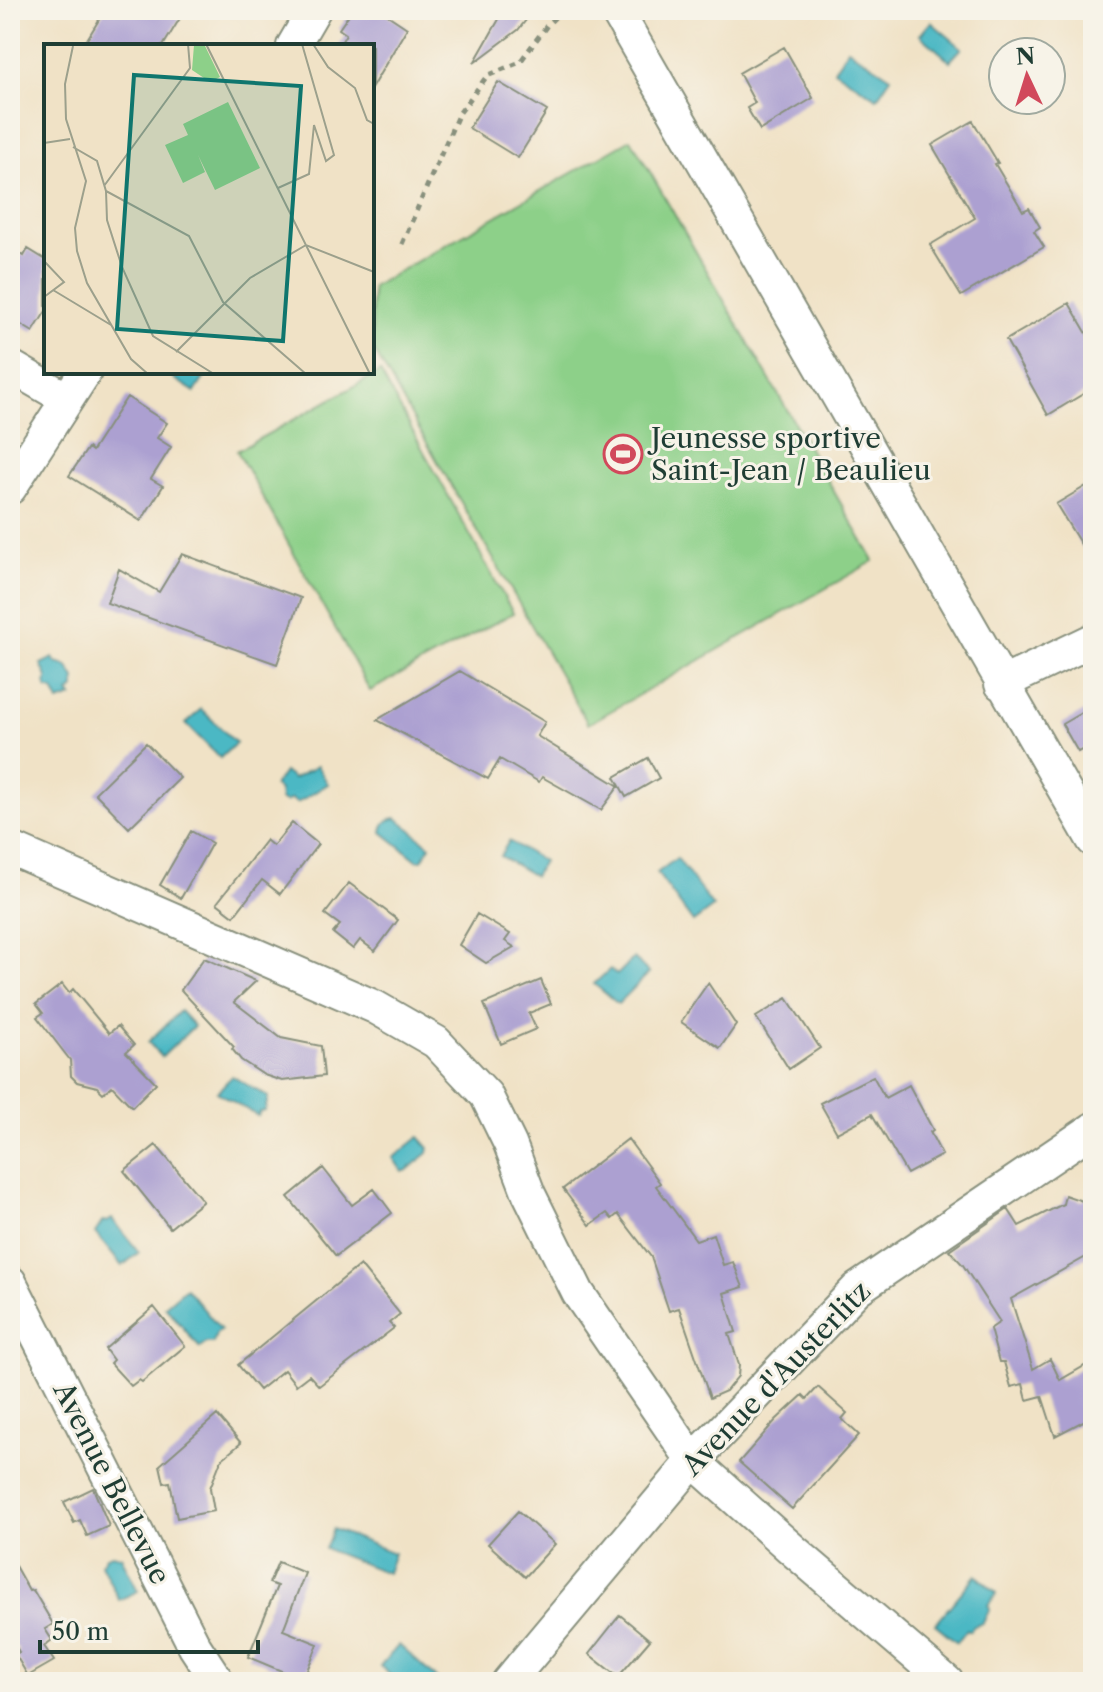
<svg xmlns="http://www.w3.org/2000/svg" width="1103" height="1692" font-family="'Libre Caslon Text',serif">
	<rect width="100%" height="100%" fill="#f7f3e8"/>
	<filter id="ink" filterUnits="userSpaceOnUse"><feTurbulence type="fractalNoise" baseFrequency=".0125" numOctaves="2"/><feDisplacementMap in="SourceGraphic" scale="16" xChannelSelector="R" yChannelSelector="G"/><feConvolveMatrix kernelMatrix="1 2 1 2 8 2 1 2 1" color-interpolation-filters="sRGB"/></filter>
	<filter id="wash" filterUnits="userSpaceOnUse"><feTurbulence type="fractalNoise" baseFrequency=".006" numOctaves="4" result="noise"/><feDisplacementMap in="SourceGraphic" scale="32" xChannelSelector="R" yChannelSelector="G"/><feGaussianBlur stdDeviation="1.8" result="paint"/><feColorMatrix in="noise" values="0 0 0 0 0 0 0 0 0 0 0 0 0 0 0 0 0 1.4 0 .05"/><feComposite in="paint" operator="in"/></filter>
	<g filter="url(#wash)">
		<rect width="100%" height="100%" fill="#f0e2c6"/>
		<!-- green -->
		<path fill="#8dd089" stroke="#56865e" stroke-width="2" d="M631 139 874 561 588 724 372 347V287Z
			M380 372 513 613 370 691 237 451Z"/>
		<!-- water -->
		<path fill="#4bb8c4" stroke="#357a7c" stroke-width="2" d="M931 22 962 48 950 61 920 35Z
			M848 49 891 77 877 98 834 70Z
			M176 372H208L195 392 173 378Z
			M53 658 56 663 67 666 75 678 74 688 69 693 72 697 59 702 53 690 46 688 47 677 41 664Z
			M201 709 236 743 220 758 186 724Z
			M317 766 328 784 297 803 291 799 286 802 280 800 279 791 274 786 284 772 293 779Z
			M397 818 430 846 422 860H417L382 832C384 822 387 819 397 818Z
			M509 841 543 861 534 876 500 856Z
			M677 858 713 907 693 922 657 873Z
			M634 958 649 973 618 1004 594 984 610 969 617 975Z
			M180 1011 194 1026 162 1057 148 1042Z
			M232 1076 268 1097 265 1111 260 1112 258 1116 217 1092Z
			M419 1137 429 1148 428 1153 406 1171H402L393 1158Z
			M112 1219 139 1252 122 1266 95 1233 103 1221 107 1222Z
			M186 1288 221 1330 216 1334 213 1343H206L200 1348 165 1306Z
			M333 1529 394 1553 387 1573 325 1549Z
			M112 1554 121 1556 138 1591 119 1600 101 1564 106 1556Z
			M976 1575 997 1593 988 1605 990 1608 983 1623 974 1626 970 1631 967 1629 957 1642 935 1624Z
			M399 1645 440 1682H398L380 1666Z"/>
		<g id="blocks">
			<!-- building -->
			<path fill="#aca0d1" d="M105 10H185L163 46H83Z
				M352 10H380L407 28 372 87V46H339L346 34 339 29Z
				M509 10H534L518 30 474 63 502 14Z
				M784 47 813 98 760 130 747 108 755 103 739 73Z
				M498 82 547 111 518 158 469 128Z
				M973 121 998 163 995 164 1023 211 1029 208 1040 227 1034 231 1044 247 961 296 930 245 975 218 932 145Z
				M10 247 24 256 28 249 46 260V311L33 332 10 318Z
				M1069 303 1093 344V388L1048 415 1006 340Z
				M127 397 167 423 157 438 171 447 151 479 163 486 141 521 69 476 88 448 92 451Z
				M1093 482V564L1056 504Z
				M182 554 301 598 277 664 107 603 119 569 159 592Z
				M460 671 545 722 537 736 619 786 601 810 542 777 539 782 500 759 488 779 377 720Z
				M1093 706V743L1078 752 1062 724Z
				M146 743 180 778 129 828 95 793Z
				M648 758 659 778 626 797 615 777Z
				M292 823 318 844 280 894 262 880 234 916 217 903 266 840 273 846Z
				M191 831 212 843 181 898 160 885Z
				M349 883 398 920 375 951 360 940 353 949 333 933 340 925 325 914Z
				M477 914 510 934 505 941 514 947 486 963 459 945Z
				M204 958 256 981 234 1002 281 1038 321 1046 324 1076 282 1081 264 1075 241 1060 232 1049 234 1047 181 990Z
				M541 980 551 1004 529 1013 536 1029 501 1044 484 1004Z
				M708 983 736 1025 720 1048 681 1022Z
				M62 984 69 993 73 989 109 1033 118 1026 134 1045 126 1052 156 1083 132 1107 112 1086 103 1093 97 1087 77 1082 71 1076 70 1060 37 1017 43 1013 36 1004Z
				M787 998 820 1048 789 1069 756 1017Z
				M873 1076 885 1098 909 1085 933 1130 930 1132 942 1155 907 1174 872 1114 837 1133 820 1103Z
				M628 1139 660 1183 656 1186 696 1240 713 1234 723 1265 733 1262 743 1287 724 1293 736 1332 729 1334 739 1365 738 1376 726 1391 710 1398 679 1308 669 1311 651 1257 618 1214 612 1219 607 1213 590 1225 563 1189Z
				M156 1145 203 1201 170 1228 124 1171Z
				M323 1168 352 1205 374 1189 392 1213 336 1256 288 1197Z
				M1093 1194V1253L1011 1299 1033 1369 1050 1359 1060 1380 1093 1361V1416L1055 1436 1042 1396 1027 1400 1023 1384 1011 1387 1004 1362H999L990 1329 1000 1322 963 1265 949 1250 1008 1209 1019 1226 1063 1204 1065 1195 1082 1201Z
				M360 1265 400 1314 389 1323 394 1328 319 1386 309 1375 296 1385 284 1370 259 1390 238 1365Z
				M154 1307 185 1346 142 1382 139 1380 131 1386 110 1363 113 1360 105 1349Z
				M818 1387 847 1413 842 1419 859 1435 792 1509 739 1462 776 1420 803 1395 807 1399Z
				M217 1415 241 1443 221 1460 210 1488 214 1511 177 1518 170 1482 164 1483 160 1465Z
				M93 1488 109 1526 87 1536 80 1520 74 1523 64 1502Z
				M518 1511 555 1544 525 1577 488 1544Z
				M10 1557 29 1591 33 1590 53 1624 45 1629 52 1640 44 1646 54 1661 28 1676 15 1654 19 1652 10 1636Z
				M278 1562 305 1573 283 1630 318 1644 303 1680 248 1657 277 1586 269 1583Z
				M620 1615 650 1640 618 1677 589 1654Z"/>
		</g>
	</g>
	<g filter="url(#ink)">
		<use href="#blocks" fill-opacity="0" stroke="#88907d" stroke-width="2"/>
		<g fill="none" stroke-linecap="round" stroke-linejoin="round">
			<defs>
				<path id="minor" d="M616 10 1093 840
					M293 46 314 10
					M10 366 67 399
					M10 488 85 372
					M1001 684 1093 640
					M10 848 375 1007 436 1042 486 1095 510 1144 529 1194 578 1293 693 1461 794 1551 947 1682
					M10 1282 195 1647 218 1682
					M508 1682 693 1461 857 1289 1093 1129"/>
			</defs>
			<!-- minor casing -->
			<use href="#minor" stroke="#88907d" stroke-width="36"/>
			<!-- path -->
			<path stroke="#88907d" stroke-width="5" stroke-dasharray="6 6" stroke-linecap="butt" d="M402 244 458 115 487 76 520 62 548 24 562 10"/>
			<!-- minor -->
			<use href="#minor" stroke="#fff" stroke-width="32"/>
		</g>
	</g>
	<!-- icons -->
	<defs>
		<symbol id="stadium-ring" viewBox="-11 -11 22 22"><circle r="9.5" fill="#f7f3e8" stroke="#d1495b" stroke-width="1.5"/><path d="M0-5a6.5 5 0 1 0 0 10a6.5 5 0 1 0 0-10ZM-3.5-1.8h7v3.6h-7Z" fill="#d1495b"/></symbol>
	</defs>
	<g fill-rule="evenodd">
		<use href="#stadium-ring" x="601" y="432" width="44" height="44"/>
	</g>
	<g text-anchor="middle" stroke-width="6" stroke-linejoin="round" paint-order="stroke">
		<!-- poi labels -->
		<g font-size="28" fill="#1f3d34" stroke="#f7f3e8" text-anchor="start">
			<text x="651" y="448">Jeunesse sportive<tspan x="651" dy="32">Saint-Jean / Beaulieu</tspan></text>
		</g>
		<!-- street labels -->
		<g font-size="28" fill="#1f3d34" stroke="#f7f3e8">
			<text transform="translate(776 1378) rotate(-46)" y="10">Avenue d'Austerlitz</text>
			<text transform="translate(112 1483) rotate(63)" y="10">Avenue Bellevue</text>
		</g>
	</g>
	<!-- overview -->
	<g transform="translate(44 44)">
		<rect width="330" height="330" fill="#f0e2c6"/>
		<path d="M150 1 161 2 176 33 166 38 148 26ZM184 58 216 124 171 146 154 111 161 128 139 139 121 101 144 91 139 80Z" fill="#8dd089"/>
		<path fill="none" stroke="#9ca08c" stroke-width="2" d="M162 0 326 330M269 0 284 23 311 44 323 76 330 80M0 1 107 0M29 2 21 40 22 75 42 137 31 184 33 207 43 239 87 315 104 330M0 99 26 95M29 103 53 117 62 147 145 192 179 258 262 330M60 142 146 24 144 0M234 144 265 130 270 81 282 117 290 111 258 0M62 147 63 176 78 223 109 292 170 330M0 217 20 238 0 253M9 246 67 281M132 308 206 234 262 201 330 228"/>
		<path fill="#0f766e" fill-opacity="0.15" stroke="#0f766e" stroke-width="4" d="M90 31 257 42 239 297 73 285Z"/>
		<rect width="330" height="330" fill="none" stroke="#1f3d34" stroke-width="4"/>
	</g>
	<!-- margin -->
	<rect width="1103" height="1692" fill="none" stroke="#f7f3e8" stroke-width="40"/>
	<!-- north arrow -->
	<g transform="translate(1027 76) rotate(356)"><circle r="38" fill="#f7f3e8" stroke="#a1aaa0" stroke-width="2"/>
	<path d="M0-6L14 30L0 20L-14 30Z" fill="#d1495b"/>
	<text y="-12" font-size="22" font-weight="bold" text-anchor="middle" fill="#1f3d34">N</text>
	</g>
	<!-- scale -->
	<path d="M40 1640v12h218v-12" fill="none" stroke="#1f3d34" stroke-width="4"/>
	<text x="52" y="1640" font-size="24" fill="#1f3d34" stroke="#f7f3e8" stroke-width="6" paint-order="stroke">50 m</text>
</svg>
